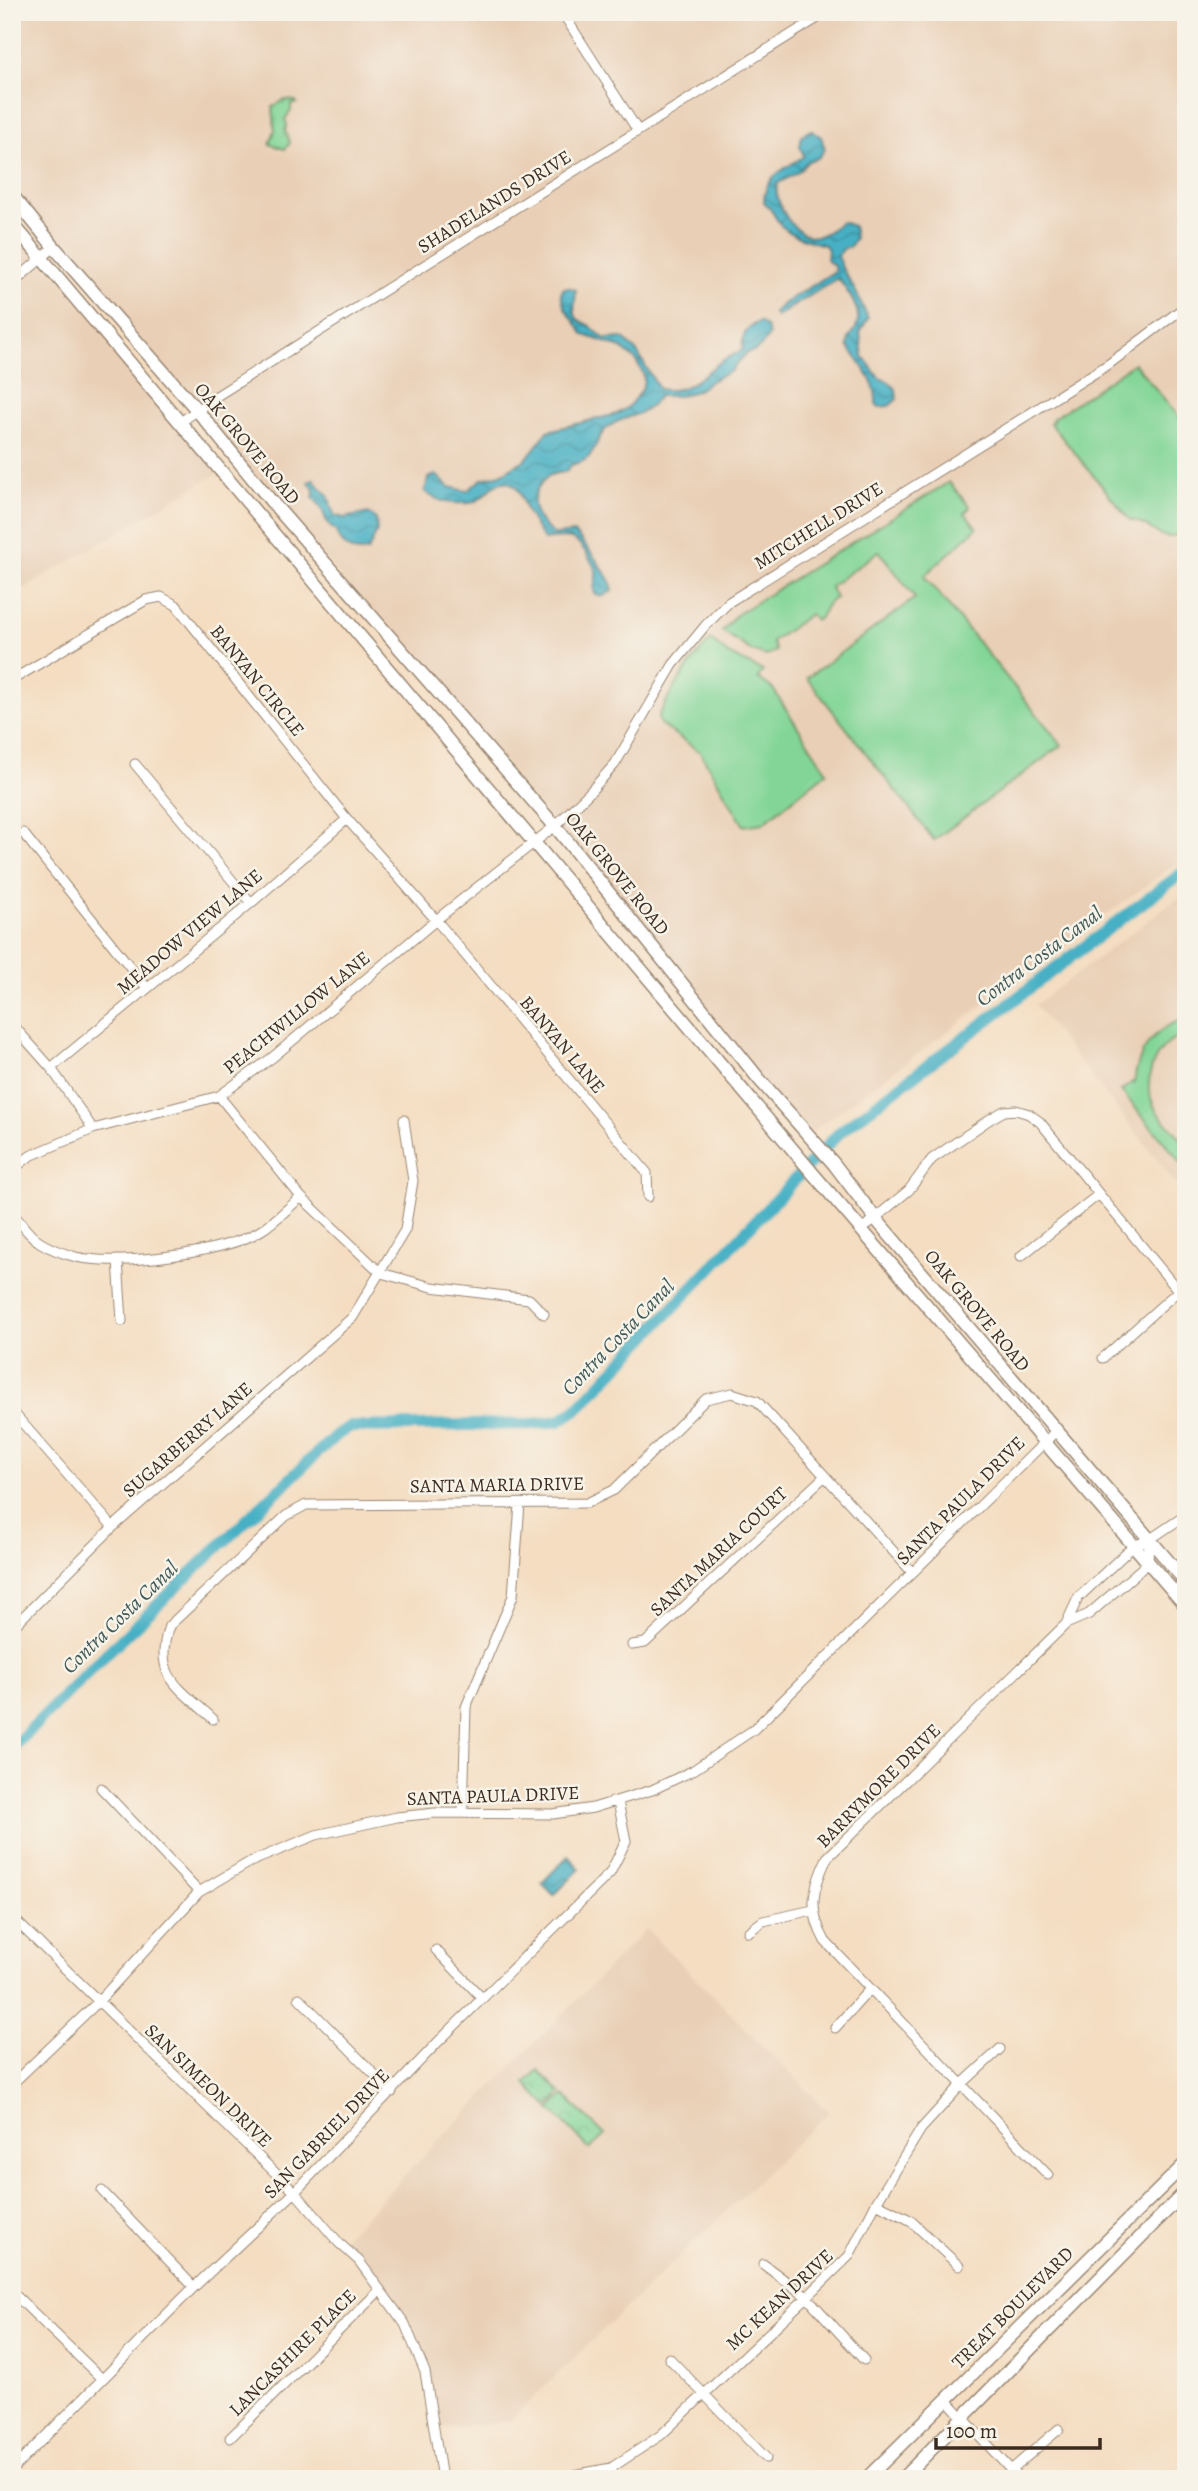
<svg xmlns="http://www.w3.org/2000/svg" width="1198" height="2491" font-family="Alegreya,serif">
	<defs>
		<pattern id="park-crowns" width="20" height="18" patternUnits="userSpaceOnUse" patternTransform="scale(1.75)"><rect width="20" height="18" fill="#82d597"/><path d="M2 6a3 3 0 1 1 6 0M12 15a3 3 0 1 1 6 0" fill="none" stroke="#71b782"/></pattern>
		<pattern id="water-waves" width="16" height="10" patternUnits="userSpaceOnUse" patternTransform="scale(1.75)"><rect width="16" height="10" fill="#46b0c4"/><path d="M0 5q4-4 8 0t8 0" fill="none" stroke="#3c8f9f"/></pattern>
	</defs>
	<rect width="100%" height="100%" fill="#f7f3e8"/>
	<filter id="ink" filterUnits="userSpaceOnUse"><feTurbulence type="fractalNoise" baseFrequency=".0143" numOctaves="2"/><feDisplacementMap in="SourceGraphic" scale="14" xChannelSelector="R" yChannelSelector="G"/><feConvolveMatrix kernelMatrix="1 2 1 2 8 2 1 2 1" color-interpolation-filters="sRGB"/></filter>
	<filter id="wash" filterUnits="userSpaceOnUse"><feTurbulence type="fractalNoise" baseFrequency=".00686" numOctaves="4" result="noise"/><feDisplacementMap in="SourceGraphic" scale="28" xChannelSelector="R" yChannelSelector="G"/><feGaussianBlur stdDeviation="1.57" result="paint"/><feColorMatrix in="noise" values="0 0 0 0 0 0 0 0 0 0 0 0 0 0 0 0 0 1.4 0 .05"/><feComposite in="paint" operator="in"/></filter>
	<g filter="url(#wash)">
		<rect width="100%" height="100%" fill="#f4ddc1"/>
		<!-- built -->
		<path fill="#e9cfb6" d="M12 12H1186V856L807 1135 555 826 12 195Z
			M12 223 224 472 211 477 12 596Z
			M1186 892V1196L1035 1005Z
			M646 1929 829 2112 509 2421 434 2429 425 2372 405 2324 339 2243Z"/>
		<!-- green -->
		<path fill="#82d597" stroke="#5e805a" stroke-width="2" d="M1134 363 1186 425V529C1160 550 1156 523 1130 520L1050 423 1053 421 1052 419Z
			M949 482 970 507 965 513 977 528 924 576 1062 745 934 840 807 678 915 598 879 551 830 587 836 598 828 603 819 619 815 620 810 614 772 642 776 651 766 656 752 651 722 631 735 616 750 606Z
			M711 640 728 654 763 671 758 678 773 689 827 772 763 823 744 826 700 752 660 724 658 717C673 689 688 663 711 640Z
			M1186 1019V1033C1153 1045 1138 1083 1158 1113 1165 1122 1182 1137 1186 1146 1188 1152 1186 1162 1186 1168L1121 1091 1132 1082 1134 1084C1137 1052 1154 1027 1186 1019Z"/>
		<!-- park -->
		<path fill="url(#park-crowns)" stroke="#5e805a" stroke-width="2" d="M284 100 296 101 297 103 291 105V111L285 119 287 125 285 130 290 143 285 149 270 144 275 130 273 107Z
			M538 2070 561 2093 548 2107 525 2083Z
			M564 2095 605 2135 590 2149 550 2109Z"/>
		<!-- water -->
		<path fill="url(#water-waves)" stroke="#406d71" stroke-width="2" d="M811 130 821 137 825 149 818 158 808 161 798 172 777 184C773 203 796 241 818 236 826 235 835 226 842 222L853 226 855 238 851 246 843 249 838 255 842 268 855 290 868 318 860 333 863 356 879 378 888 381 896 389 897 399 889 406 879 407 876 404C878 382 859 363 848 346L849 337C870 319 850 295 838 278L776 317 774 313 781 305 835 271 834 266 827 260 828 250 825 245C812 242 789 236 780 224 774 216 772 209 764 202 764 176 785 169 804 156L800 147 802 135Z
			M567 287 576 290 574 312 577 319 590 326 605 339 623 338 637 352 659 389C687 395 703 374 723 360 730 356 737 354 743 349 741 336 747 326 760 322L767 328 769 335 765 342 755 351 746 353 731 371 712 380 696 391 679 396H659C641 422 625 412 606 429 596 438 596 453 585 460 581 463 574 463 570 466 569 467 568 470 567 471 561 474 553 472 547 477 525 496 533 520 555 535L574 533C583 541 613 580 613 591L601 597 595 594C592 585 598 579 596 571 595 566 590 560 588 556 575 533 566 538 544 540 538 530 532 521 527 512 523 505 521 492 516 487 497 469 486 502 470 503 452 504 440 503 425 492L428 478 436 475 449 487 467 491 482 479 501 474 526 459 548 431 617 414 628 407 642 390 644 380 643 373 635 359 621 348 584 335 565 308 561 294 563 289Z
			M314 479 318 486 328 495 334 515 344 518 368 513 376 519 377 531 368 551C352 555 343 547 337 534 334 526 335 532 330 526 322 518 327 510 313 498L314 490 309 482Z
			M568 1856 580 1869 554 1895 542 1883Z"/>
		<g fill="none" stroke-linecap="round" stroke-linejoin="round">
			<!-- canal -->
			<path stroke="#46b0c4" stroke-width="12" d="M12 1748 107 1653 334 1437 349 1427 532 1424 559 1421 577 1409 841 1131 1186 870"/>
		</g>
	</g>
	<g filter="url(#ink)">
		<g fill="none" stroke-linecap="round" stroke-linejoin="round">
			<defs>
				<path id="minor" d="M562 12 638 131
					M12 284 54 247
					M181 422 215 397 827 12
					M12 680 146 600 161 597 176 605 347 819 436 920 647 1173 648 1197
					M135 764 251 903
					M23 833 147 988
					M12 1024 51 1068 93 1129
					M51 1068 251 903 347 819
					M219 1096 301 1197 381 1273 432 1287 529 1299 544 1314
					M12 1170 30 1156 93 1129 219 1096 273 1057 436 920 555 826 589 793 615 764 673 665 705 626 729 602 1109 364 1186 306
					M12 1212C21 1223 29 1236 41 1243 51 1249 65 1254 76 1257 117 1267 225 1253 260 1231 275 1222 288 1208 301 1197
					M862 1229 909 1190 932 1159 990 1119 1004 1111 1016 1110 1029 1114 1040 1122 1186 1300
					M1021 1256 1098 1195
					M118 1260 122 1321
					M1103 1358 1178 1291
					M12 1411 113 1527
					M1185 1457 1186 1459
					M1149 1540 1148 1563 1089 1614 1066 1624 1078 1598 1133 1546 1149 1540 1186 1515
					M12 1628 113 1527 353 1317 405 1230 413 1181 404 1120
					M632 1645 645 1643 825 1476
					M213 1719C180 1688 152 1677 169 1626L286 1516 306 1505 587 1503 614 1490 706 1399 732 1393 757 1401 912 1572
					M101 1788 199 1892
					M463 1813 466 1707 513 1596 520 1504
					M12 1917 295 2192 339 2243 359 2261 405 2324 425 2372 442 2479
					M748 1932 763 1921 813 1910
					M436 1950 482 1998
					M299 1998 392 2092
					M835 2028 870 1989
					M12 2084 98 2002 199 1892 250 1862 316 1835 397 1817 435 1813 553 1814 593 1808 652 1790 692 1771 753 1730 1056 1431
					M1048 2175 825 1941C808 1910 812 1890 827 1858L1066 1624
					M102 2191 194 2287
					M876 2203 910 2220 959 2266
					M763 2264 807 2297 864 2360
					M12 2292 102 2379
					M669 2358 766 2458
					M946 2399 1019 2479
					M230 2438 380 2290
					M611 2468 615 2479
					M12 2470 194 2287 295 2192 438 2042 610 1873 626 1841 618 1802
					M1011 2470 1059 2429
					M553 2479 611 2468 661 2435 807 2297 849 2256 876 2203 921 2129 963 2083 1000 2049"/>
				<path id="secondary" d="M12 195 54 247 197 410 271 501 555 826 759 1079 834 1164 875 1218 1186 1582
					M12 223 815 1176 1186 1606
					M866 2479 1186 2163
					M902 2479 1186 2191"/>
			</defs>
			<!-- minor casing -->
			<use href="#minor" stroke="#988470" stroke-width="11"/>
			<!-- secondary casing -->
			<use href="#secondary" stroke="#988470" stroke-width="15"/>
			<!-- minor -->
			<use href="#minor" stroke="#fff" stroke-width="9"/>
			<!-- secondary -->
			<use href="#secondary" stroke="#fff" stroke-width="12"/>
		</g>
	</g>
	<g text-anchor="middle" stroke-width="5" stroke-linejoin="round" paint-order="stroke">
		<!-- street labels -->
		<g font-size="19" fill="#3b2a1e" stroke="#f7f3e8">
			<text transform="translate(494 201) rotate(-32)" y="7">SHADELANDS DRIVE</text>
			<text transform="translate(248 443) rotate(50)" y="7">OAK GROVE ROAD</text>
			<text transform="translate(818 525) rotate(-32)" y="7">MITCHELL DRIVE</text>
			<text transform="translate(258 680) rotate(51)" y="7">BANYAN CIRCLE</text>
			<text transform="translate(618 873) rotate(51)" y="7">OAK GROVE ROAD</text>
			<text transform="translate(189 931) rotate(-40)" y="7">MEADOW VIEW LANE</text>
			<text transform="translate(296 1012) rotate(-39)" y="7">PEACHWILLOW LANE</text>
			<text transform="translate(563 1044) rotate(50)" y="7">BANYAN LANE</text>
			<text transform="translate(978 1310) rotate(50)" y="7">OAK GROVE ROAD</text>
			<text transform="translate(187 1439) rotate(-41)" y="7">SUGARBERRY LANE</text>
			<text transform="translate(497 1484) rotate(-1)" y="7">SANTA MARIA DRIVE</text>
			<text transform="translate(960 1500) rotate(-45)" y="7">SANTA PAULA DRIVE</text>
			<text transform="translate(718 1551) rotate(-43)" y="7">SANTA MARIA COURT</text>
			<text transform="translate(878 1785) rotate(-45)" y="7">BARRYMORE DRIVE</text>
			<text transform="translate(493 1795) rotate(-2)" y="7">SANTA PAULA DRIVE</text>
			<text transform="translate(209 2085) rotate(44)" y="7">SAN SIMEON DRIVE</text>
			<text transform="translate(326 2133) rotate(-46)" y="7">SAN GABRIEL DRIVE</text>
			<text transform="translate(779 2299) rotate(-43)" y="7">MC KEAN DRIVE</text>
			<text transform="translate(1012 2307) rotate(-45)" y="7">TREAT BOULEVARD</text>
			<text transform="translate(292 2352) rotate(-45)" y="7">LANCASHIRE PLACE</text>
		</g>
		<!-- water labels -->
		<g font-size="21" font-style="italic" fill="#3f5958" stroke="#f7f3e8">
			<text transform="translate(1039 956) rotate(-37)" y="7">Contra Costa Canal</text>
			<text transform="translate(618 1337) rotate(-46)" y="7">Contra Costa Canal</text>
			<text transform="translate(120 1617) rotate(-44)" y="7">Contra Costa Canal</text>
		</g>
	</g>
	<!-- margin -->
	<rect width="1198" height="2491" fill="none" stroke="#f7f3e8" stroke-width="42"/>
	<!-- scale -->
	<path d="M936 2438v10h164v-10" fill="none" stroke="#3b2a1e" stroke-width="3.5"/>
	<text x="946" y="2438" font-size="21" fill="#3b2a1e" stroke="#f7f3e8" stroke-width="5" paint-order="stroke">100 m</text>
</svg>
